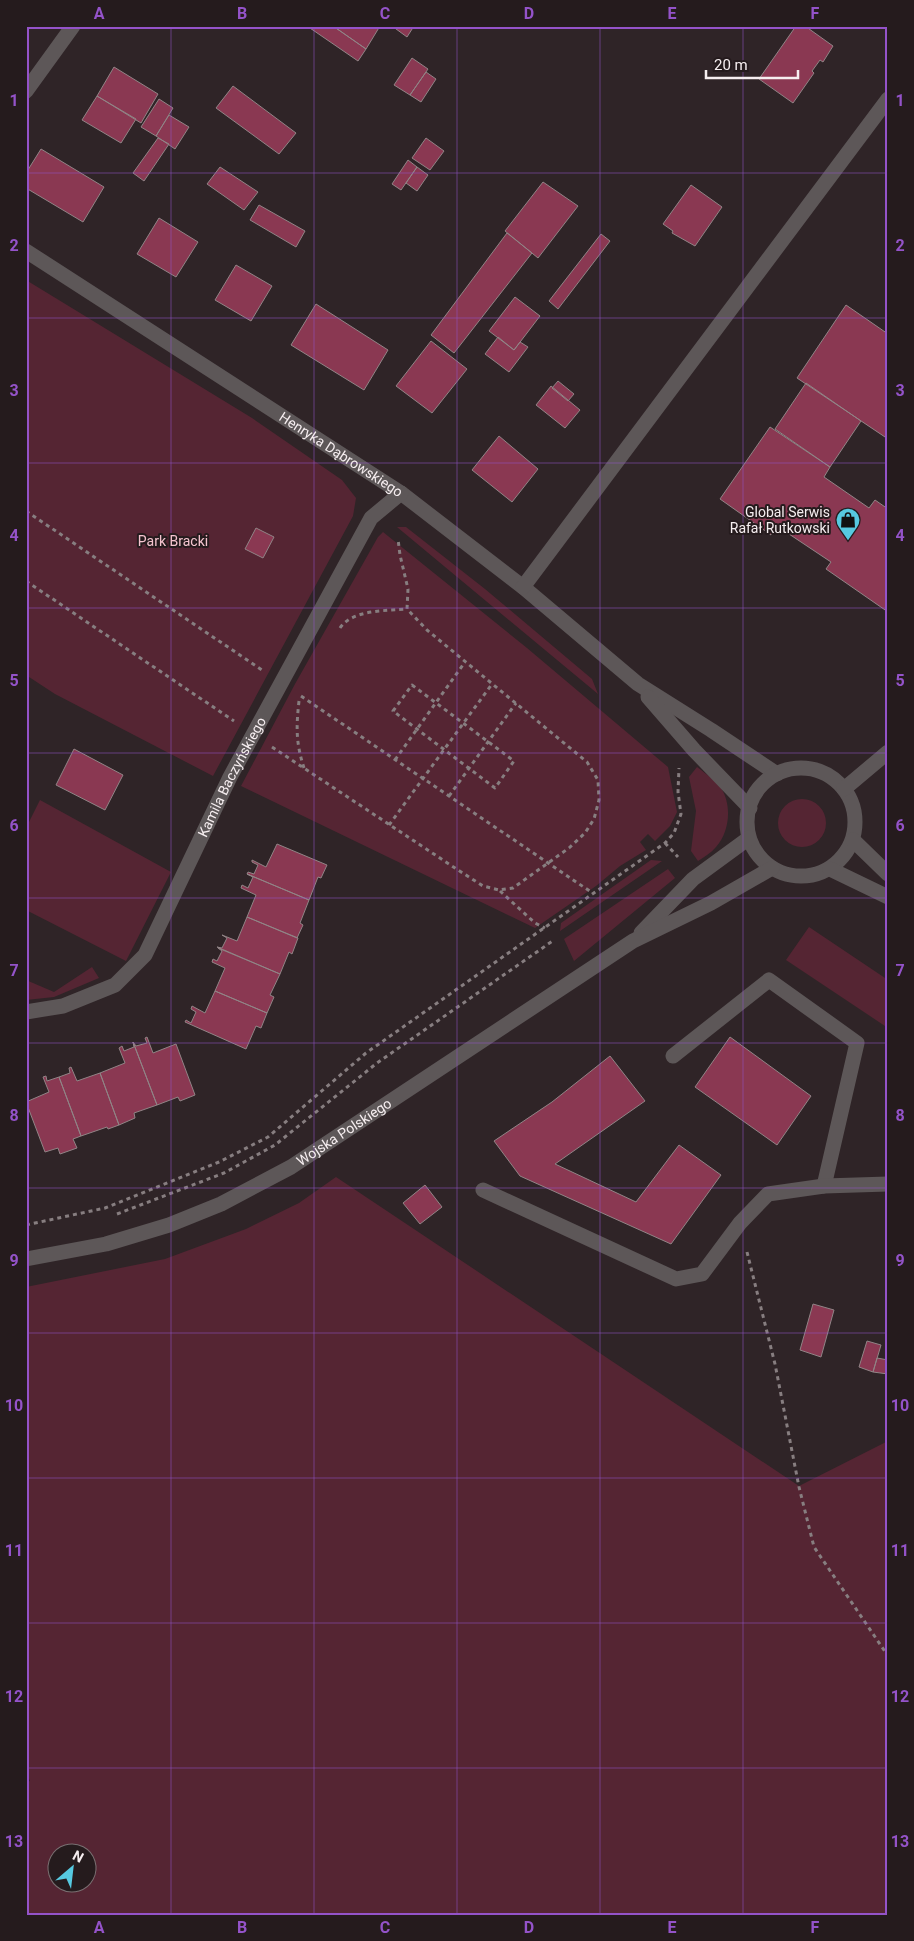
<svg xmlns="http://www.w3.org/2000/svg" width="914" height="1941" font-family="Roboto,sans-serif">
	<rect width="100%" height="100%" fill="#2f2427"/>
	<!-- green -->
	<path fill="#552533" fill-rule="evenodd" d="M26 280 252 418 342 480 356 498 353 516 213 776 55 694 26 675Z
		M397 527H406L485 589 592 679 598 694Z
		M383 532 527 648 668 767 677 812 670 826 655 841 648 834 640 842 646 850 620 866 596 886 535 928 241 786 295 684 378 537Z
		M697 767C705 773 715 780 721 788 732 805 730 831 716 847 711 853 704 857 698 861L691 851 696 811 689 777Z
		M778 823a24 24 0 1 1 48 0a24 24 0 1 1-48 0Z
		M40 800 171 872 126 961 26 910V828Z
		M651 860 662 861 560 931 561 923Z
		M668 869 675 878 574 961 564 939Z
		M809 927 888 980V1028L786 960Z
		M92 967 99 978 54 997 26 1000V980L54 992Z
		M336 1177 799 1486 888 1441V1915H26V1782L30 1781 26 1772V1287L165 1259 246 1229 299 1203ZM58 1854H88V1884H58Z"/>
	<!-- building -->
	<path fill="#8a3852" stroke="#918486" d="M307 26H333L366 49 358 61Z
		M333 26H380L366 49Z
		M392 26H414L407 37Z
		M796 26H805L833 46 823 62 820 60 812 71 814 73 793 103 759 79Z
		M412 58 428 69 410 95 394 85Z
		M114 67 158 94 141 123 97 96Z
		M426 72 436 79 421 102 410 95Z
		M233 86 296 133 279 154 216 108Z
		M97 96 136 119 121 143 82 120Z
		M159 99 173 108 156 136 141 127Z
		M169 115 189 127 175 149 156 136Z
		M158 138 169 144 144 181 133 173Z
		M426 138 444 151 430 170 412 158Z
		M41 149 104 187 83 222 26 188V173Z
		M408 160 417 167 401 190 392 184Z
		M220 167 258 192 244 210 207 184Z
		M417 167 428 175 417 191 406 183Z
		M543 182 578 206 538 258 505 231Z
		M691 185 722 207 695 246 672 233 673 231 663 224Z
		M259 205 305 231 296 247 250 220Z
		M159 218 198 242 176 277 137 254Z
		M507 233 532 253 454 353 431 335Z
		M601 234 610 241 558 309 549 301Z
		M236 265 272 286 251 321 215 300Z
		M515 297 540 316 514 350 489 331Z
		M316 304 388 350 364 390 291 345Z
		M846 305 888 334V439L797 378Z
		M498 337 514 350 520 342 528 347 509 372 485 354Z
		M431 341 467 369 432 413 396 386Z
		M558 381 574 394 568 401 552 388Z
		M806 383 861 421 830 467 775 429Z
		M551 386 580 410 565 428 536 405Z
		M770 427 830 467 824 477 869 508 875 500 888 509V612L826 569 831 562 777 526 771 535 720 499Z
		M499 436 538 469 512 502 472 470Z
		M256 528 274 537 263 558 245 549Z
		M74 749 123 775 105 810 56 785Z
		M277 844 327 865 321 878 318 877 309 900 247 874 248 872 254 874 258 865 252 862V860L266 867Z
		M247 874 309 900 300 923 303 925 297 938 247 917 256 895 241 888 242 885 248 888 253 877Z
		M247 917 298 938 292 954 289 952 280 974 217 947 222 948 227 938 222 935 237 941Z
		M218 948 280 974 270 995 274 997 267 1013 215 991 225 968 212 962 213 959 217 961 222 951Z
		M215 991 267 1013 261 1028 256 1026 246 1049 185 1022 186 1020 191 1023 196 1012 191 1009 192 1006 205 1013Z
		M147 1037 153 1053 176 1044 195 1095 180 1101 178 1097 157 1105 133 1042 136 1046 147 1043 145 1038Z
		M730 1037 811 1096 777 1145 695 1087Z
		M133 1042 157 1105 134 1113 135 1118 119 1125 100 1073 125 1063 119 1048 122 1046 124 1051 134 1047Z
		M610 1056 645 1101 555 1164 636 1202 679 1145 721 1175 671 1244 520 1176 494 1141 552 1102Z
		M71 1067 77 1081 100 1073 119 1125 108 1129 107 1127 81 1136 59 1077 70 1073 69 1068Z
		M46 1076 47 1081 59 1077 81 1136 73 1139 77 1148 60 1154 58 1148 45 1152 26 1102 49 1092 43 1077Z
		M425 1185 442 1207 420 1224 403 1203Z
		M813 1304 834 1310 821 1357 800 1350Z
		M867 1341 881 1345 873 1372 859 1367Z
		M877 1358 888 1360V1374L873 1372Z"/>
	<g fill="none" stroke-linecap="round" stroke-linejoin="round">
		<!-- path -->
		<path stroke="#877e80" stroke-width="3" stroke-dasharray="4 4" stroke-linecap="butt" d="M26 511 262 670
			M26 581 234 721
			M340 628C353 609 387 611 407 609
			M412 685 514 761 495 788 393 711Z
			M301 696 594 894
			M299 701C296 728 296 743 304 768
			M272 747 458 870 483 886 499 890 513 888 569 848 585 833 594 819 599 800 598 780 587 762 427 630 407 609 408 589 400 555 398 539
			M395 760 465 662
			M449 796 516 703
			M389 825 492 684
			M665 843 678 857
			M500 891 535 923 545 928
			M117 1214 224 1173 275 1145 377 1063 554 940
			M26 1225 105 1208 219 1162 268 1137 366 1053 665 843 674 833 681 814 678 792 679 768
			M747 1252 775 1364 799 1487 814 1547 888 1656"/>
		<!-- minor -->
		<g stroke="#5d5758" stroke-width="15">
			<path d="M26 91 73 26"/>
			<path id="s1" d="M26 251 401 493 523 587 638 684 711 730 777 774"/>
			<path d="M523 587 888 99"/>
			<path d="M648 697 694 750 750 808"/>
			<circle cx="801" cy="822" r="54"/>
			<path d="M844 789 888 752"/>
			<path d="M853 840 888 874"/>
			<path d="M830 869 888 897"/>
			<path d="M641 933 693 879 749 838"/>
			<path id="s2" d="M26 1012 63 1006 115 985 145 955 230 777 371 518 401 493"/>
			<path d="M673 1056 769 980 857 1043 824 1186"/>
			<path d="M483 1190 676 1279 702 1274 740 1223 768 1194 824 1186 888 1184"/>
			<path id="s3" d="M26 1259 106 1244 169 1225 221 1204 291 1167 633 941 711 903 772 868"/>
		</g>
	</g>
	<!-- grid -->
	<path fill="none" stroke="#9453c9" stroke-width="1" stroke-opacity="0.55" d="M171 26V1915M314 26V1915M457 26V1915M600 26V1915M743 26V1915M26 173H888M26 318H888M26 463H888M26 608H888M26 753H888M26 898H888M26 1043H888M26 1188H888M26 1333H888M26 1478H888M26 1623H888M26 1768H888"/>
	<!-- icons -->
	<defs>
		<symbol id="shop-pin" viewBox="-11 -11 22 30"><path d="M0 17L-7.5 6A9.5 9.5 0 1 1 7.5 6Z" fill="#56c9e0" stroke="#251b1d"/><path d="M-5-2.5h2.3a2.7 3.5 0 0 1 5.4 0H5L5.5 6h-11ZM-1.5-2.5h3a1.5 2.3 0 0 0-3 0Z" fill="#111"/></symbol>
	</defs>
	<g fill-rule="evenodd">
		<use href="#shop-pin" x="834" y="506" width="28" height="38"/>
	</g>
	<g text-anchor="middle" stroke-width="4" stroke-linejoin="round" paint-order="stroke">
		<!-- street labels -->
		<g font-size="14" fill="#f6eef0" stroke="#251b1d">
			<text dy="5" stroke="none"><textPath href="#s1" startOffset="375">Henryka Dąbrowskiego</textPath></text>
			<text dy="5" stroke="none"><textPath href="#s2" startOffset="334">Kamila Baczyńskiego</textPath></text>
			<text dy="5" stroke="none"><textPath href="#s3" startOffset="346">Wojska Polskiego</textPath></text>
		</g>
		<!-- poi labels -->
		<g font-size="14" fill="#f6eef0" stroke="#251b1d" text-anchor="end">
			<text x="830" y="517">Global Serwis<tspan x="830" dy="16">Rafał Rutkowski</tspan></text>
		</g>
		<!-- park labels -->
		<g font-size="14" fill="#f5c4cf" stroke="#251b1d">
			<text x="173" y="546">Park Bracki</text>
		</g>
	</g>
	<!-- border -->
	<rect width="914" height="1941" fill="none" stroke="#251b1d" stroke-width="55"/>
	<!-- north arrow -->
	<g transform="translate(72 1868) rotate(28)"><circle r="24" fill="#251b1d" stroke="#796f71"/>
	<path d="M0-4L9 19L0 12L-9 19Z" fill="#56c9e0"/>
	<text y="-8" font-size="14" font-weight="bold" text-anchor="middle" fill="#f6eef0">N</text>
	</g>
	<!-- scale -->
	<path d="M706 70v8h92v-8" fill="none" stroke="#f6eef0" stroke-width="2.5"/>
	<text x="714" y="70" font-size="15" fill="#f6eef0" stroke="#251b1d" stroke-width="4" paint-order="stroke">20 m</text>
	<rect x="28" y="28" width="858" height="1886" fill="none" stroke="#9453c9" stroke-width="2"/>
	<g font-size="16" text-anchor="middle" font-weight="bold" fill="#9453c9">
		<text x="99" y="19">A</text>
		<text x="242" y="19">B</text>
		<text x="385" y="19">C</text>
		<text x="529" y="19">D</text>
		<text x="672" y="19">E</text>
		<text x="815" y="19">F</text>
		<text x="14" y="106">1</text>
		<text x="900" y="106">1</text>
		<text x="14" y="251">2</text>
		<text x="900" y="251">2</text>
		<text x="14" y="396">3</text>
		<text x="900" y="396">3</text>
		<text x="14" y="541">4</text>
		<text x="900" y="541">4</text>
		<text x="14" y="686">5</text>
		<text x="900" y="686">5</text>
		<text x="14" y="831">6</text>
		<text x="900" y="831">6</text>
		<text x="14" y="976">7</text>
		<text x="900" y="976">7</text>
		<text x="14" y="1121">8</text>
		<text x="900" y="1121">8</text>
		<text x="14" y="1266">9</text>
		<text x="900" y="1266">9</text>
		<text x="14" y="1411">10</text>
		<text x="900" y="1411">10</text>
		<text x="14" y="1556">11</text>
		<text x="900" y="1556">11</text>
		<text x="14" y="1702">12</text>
		<text x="900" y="1702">12</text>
		<text x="14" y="1847">13</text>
		<text x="900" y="1847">13</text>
		<text x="99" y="1933">A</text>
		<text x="242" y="1933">B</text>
		<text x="385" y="1933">C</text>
		<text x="529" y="1933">D</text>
		<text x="672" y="1933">E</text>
		<text x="815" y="1933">F</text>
	</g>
</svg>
